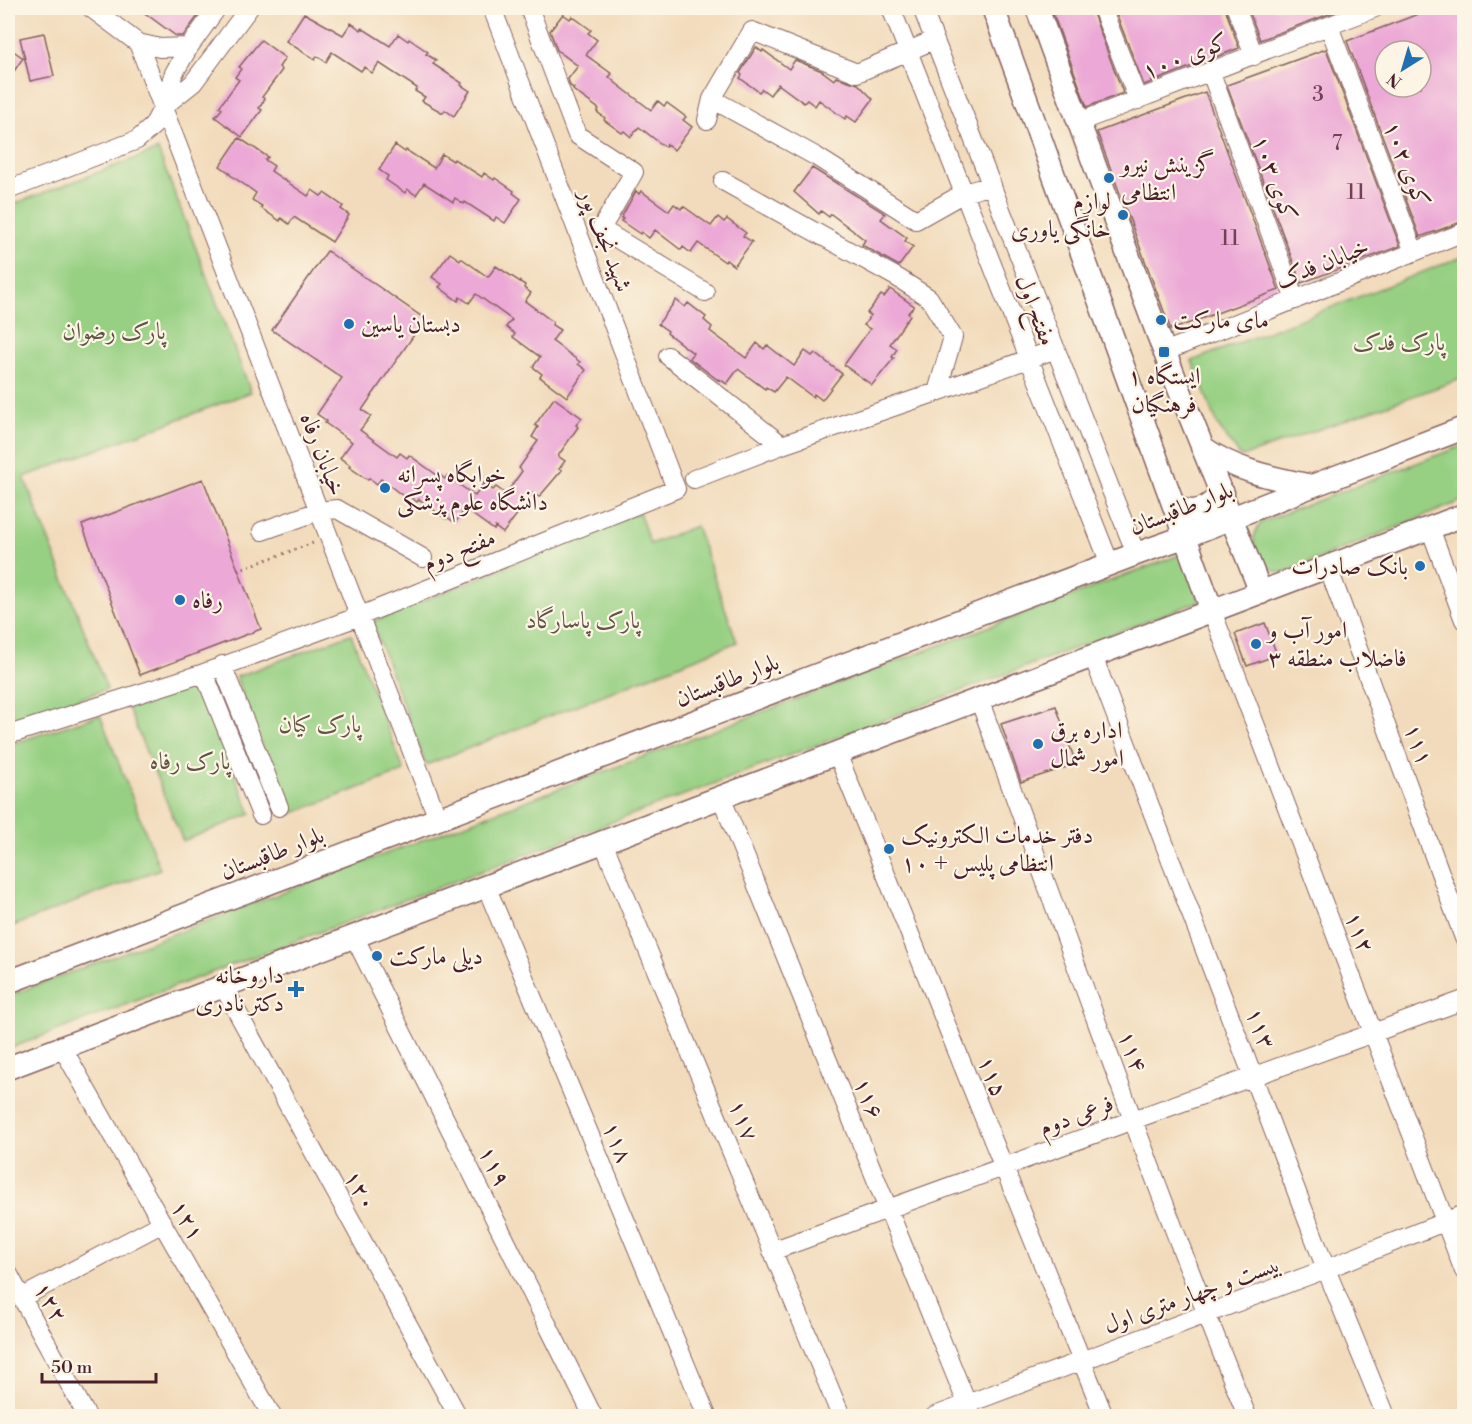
<svg xmlns="http://www.w3.org/2000/svg" width="1472" height="1424" font-family="'Libre Bodoni',Amiri,serif">
	<rect width="100%" height="100%" fill="#fcf5e5"/>
	<filter id="ink" filterUnits="userSpaceOnUse"><feTurbulence type="fractalNoise" baseFrequency=".0167" numOctaves="2"/><feDisplacementMap in="SourceGraphic" scale="12" xChannelSelector="R" yChannelSelector="G"/><feConvolveMatrix kernelMatrix="1 2 1 2 8 2 1 2 1" color-interpolation-filters="sRGB"/></filter>
	<filter id="wash" filterUnits="userSpaceOnUse"><feTurbulence type="fractalNoise" baseFrequency=".008" numOctaves="4" result="noise"/><feDisplacementMap in="SourceGraphic" scale="24" xChannelSelector="R" yChannelSelector="G"/><feGaussianBlur stdDeviation="1.35" result="paint"/><feColorMatrix in="noise" values="0 0 0 0 0 0 0 0 0 0 0 0 0 0 0 0 0 1.4 0 .05"/><feComposite in="paint" operator="in"/></filter>
	<g filter="url(#wash)">
		<rect width="100%" height="100%" fill="#f2dbbc"/>
		<!-- green -->
		<path fill="#97d083" stroke="#707857" stroke-width="1.5" d="M158 150 251 392 24 477 107 689 8 723V206Z
			M1464 256V378L1241 457 1218 426 1192 361Z
			M1464 445V500L1283 573C1258 569 1244 542 1262 522Z
			M639 512 650 544 696 526 737 642 426 765 372 622Z
			M1182 554 1200 601 8 1049V996Z
			M351 634 404 771 288 815 236 677Z
			M197 682 251 814 183 841 128 708Z
			M100 715 160 869 8 928V745Z"/>
		<g id="blocks">
			<!-- building -->
			<path fill="#eca8d6" fill-rule="evenodd" d="M138 8H204L183 36H176Z
				M1051 8H1091L1123 93 1087 107Z
				M1114 8H1225L1239 48 1144 85Z
				M1248 8H1345L1260 40Z
				M1434 8H1462L1464 13V221L1420 237 1347 41ZM1385 51H1421V87H1385Z
				M304 13 343 35 351 23 361 30 362 28 390 46 398 34 408 41 409 39 428 52 426 54 436 60 433 64 462 83 461 85 470 91 454 116 445 110 443 113 422 101 425 97 415 91 417 88 379 63 372 73 364 67 361 71 332 52 326 62 317 56 315 60 286 41Z
				M563 14 570 19 572 16 591 30 588 33 597 40 586 55 612 74 609 77 617 84 651 110 658 101 664 106 667 103 686 117 683 120 692 127 674 150 667 144 665 147 639 127 631 137 624 131 622 133 604 120 605 118 597 112 599 109 573 90 574 88 570 86 568 79 578 66 557 50 550 31Z
				M44 33 54 76 30 81 20 38Z
				M261 40 285 58 279 67 282 70 262 97 265 99 259 108 262 110 242 137 215 117 222 109 219 107 239 80 235 77 241 69 239 67Z
				M8 47 23 58 8 80Z
				M756 47 762 52 763 50 789 69 795 60 822 71 834 80 836 77 858 84 873 99 856 122 847 116 845 119 819 100 815 106 807 100 804 103 778 84 770 95 762 89 759 92 740 78 742 75 740 73Z
				M1326 49 1400 246 1301 283 1227 85Z
				M1205 92 1279 290 1171 330 1097 132Z
				M239 138 268 157 265 160 274 166 271 171 308 196 312 190 321 196 324 193 343 206 341 209 349 215 332 242 294 217 289 224 281 218 280 221 261 208 262 206 252 200 256 193 229 174 230 173 220 166Z
				M395 145 405 152 406 150 434 168 442 154 453 161 454 159 482 177 484 173 494 180 495 178 514 191 513 193 521 199 505 223 496 217 494 221 465 202 464 204 455 198 453 202 424 183 416 195 407 189 405 193 386 180 388 176 379 170Z
				M812 168 881 211 885 214 881 219 907 238 905 241 913 247 899 266 862 245 865 240 831 214 829 217 821 211 819 214 794 192Z
				M636 191 639 194 641 191 669 211 674 204 681 209 683 206 711 226 718 217 724 222 727 219 746 233 743 236 752 242 734 266 726 260 725 262 698 243 691 253 683 247 681 250 655 230 649 238 641 232 640 234 621 221 623 219 621 218Z
				M327 251 425 319 362 410 371 416 360 430 397 457 400 453 407 458 409 455 437 475 438 474 445 479 447 476 475 496 484 483 493 490 496 487 506 494 522 471 519 468 538 441 532 437 538 427 535 425 554 398 582 418 576 425 578 427 558 456 565 461 559 469 562 470 539 497 533 493 503 533 495 527 494 530 465 509 455 523 447 517 446 519 419 499 417 502 409 496 407 499 381 479 377 484 369 478 368 480 349 467 350 465 340 458 352 442 325 423 327 421 317 414 342 378 272 330Z
				M450 253 460 260 461 258 488 277 496 266 525 285 524 288 531 293 525 301 553 322 552 325 560 330 552 341 580 362 578 364 586 370 567 397 540 377 542 374 533 367 540 357 513 337 515 334 506 327 512 320 476 294 469 303 460 297 458 301 439 287 442 284 432 277Z
				M890 289 914 306 908 313 910 315 890 344 897 349 892 357 894 358 872 385 844 365 870 329 864 325 871 315 867 313 881 295 884 297Z
				M676 300 685 307 688 303 706 317 704 320 712 327 710 331 746 358 757 343 764 349 767 345 794 366 805 351 812 356 815 353 842 374 822 400 814 394 813 397 786 377 774 392 766 387 765 389 738 369 727 384 719 379 718 380 689 358 693 353 667 333 668 331 658 324Z
				M203 479 261 629 140 675 82 525Z
				M1265 623 1277 655 1247 666 1235 634Z
				M1056 706 1076 764 1021 782 1001 724Z"/>
		</g>
	</g>
	<g filter="url(#ink)">
		<use href="#blocks" fill-opacity="0" stroke="#85615e" stroke-width="1.5"/>
		<g fill="none" stroke-linecap="round" stroke-linejoin="round">
			<defs>
				<path id="minor" d="M91 8 138 43 438 819
					M530 8 531 13 577 135 634 172 601 229 705 292
					M891 8 1110 564
					M922 8 1136 554
					M1102 8 1138 100
					M1236 8 1254 56
					M1329 26 1414 252
					M138 43 160 48 189 47
					M1211 73 1295 300
					M712 99 817 157 916 220 964 193 992 185
					M163 107 193 83 249 8
					M707 120 712 99 752 31 857 73 934 40
					M1079 122 1375 8
					M723 181 898 278 929 298 953 337 937 392
					M8 190 137 140 153 126 163 107 174 73 189 47 217 8
					M1164 352 1464 232
					M668 356 782 445 937 392 1056 349
					M694 479 782 445
					M1430 528 1464 620
					M262 531 319 511 337 509 423 558
					M1328 567 1464 938
					M1212 611 1464 1271
					M1093 656 1326 1269 1386 1416
					M222 665 279 807
					M204 673 261 815
					M979 699C1067 939 1152 1180 1247 1416
					M8 735 204 673 360 616 676 489 492 8
					M837 753 1104 1416
					M721 797 972 1416
					M603 842 841 1416
					M486 886 707 1416
					M354 936 593 1416
					M223 986 458 1416
					M62 1047 272 1416
					M772 1251 1464 1000
					M8 1273 87 1416
					M21 1298 163 1223
					M935 1416 1326 1269 1464 1214"/>
				<path id="major" d="M993 8 1212 611
					M1037 8C1079 123 1121 238 1165 353 1196 433 1230 513 1261 593
					M1202 447C1235 471 1273 478 1312 486
					M1175 507C1197 516 1206 509 1223 493
					M8 982 1136 554 1184 537 1312 486 1464 428
					M8 1068 1464 515"/>
			</defs>
			<!-- minor casing -->
			<use href="#minor" stroke="#85615e" stroke-width="20"/>
			<!-- major casing -->
			<use href="#major" stroke="#85615e" stroke-width="25"/>
			<!-- path -->
			<path stroke="#85615e" stroke-width="3" stroke-dasharray="1.5 4.5" stroke-linecap="butt" d="M238 570 316 542"/>
			<!-- minor -->
			<use href="#minor" stroke="#fff" stroke-width="18"/>
			<!-- major -->
			<use href="#major" stroke="#fff" stroke-width="22"/>
		</g>
	</g>
	<!-- markers -->
	<g fill="#1f6fb2" stroke="#fcf5e5" stroke-width="2">
		<circle cx="1109" cy="178" r="6"/>
		<circle cx="1123" cy="215" r="6"/>
		<circle cx="1161" cy="320" r="6"/>
		<circle cx="349" cy="324" r="6"/>
		<rect x="1158" y="346" width="12" height="12" rx="3"/>
		<circle cx="385" cy="488" r="6"/>
		<circle cx="1420" cy="566" r="6"/>
		<circle cx="180" cy="600" r="6"/>
		<circle cx="1256" cy="644" r="6"/>
		<circle cx="1038" cy="744" r="6"/>
		<circle cx="889" cy="849" r="6"/>
		<circle cx="377" cy="956" r="6"/>
		<path d="M293 980h6v6h6v6h-6v6h-6v-6h-6v-6h6z"/>
	</g>
	<g text-anchor="middle" stroke-width="4.5" stroke-linejoin="round" paint-order="stroke">
		<!-- number labels -->
		<g font-size="21" fill="#724156">
			<text x="1318" y="101">3</text>
			<text x="1337" y="150">7</text>
			<text x="1356" y="199">11</text>
			<text x="1230" y="245">11</text>
		</g>
		<!-- street labels -->
		<g font-size="24" fill="#4a1f2b" stroke="#fcf5e5">
			<text transform="translate(1185 56) rotate(-21)" y="8">کوی ۱۰۰</text>
			<text transform="translate(1407 164) rotate(69)" y="8">کوی ۱۰۲</text>
			<text transform="translate(1275 178) rotate(70)" y="8">کوی ۱۰۳</text>
			<text transform="translate(606 240) rotate(69)" y="8">شهید نجف پور</text>
			<text transform="translate(1322 263) rotate(-22)" y="8">خیابان فدک</text>
			<text transform="translate(1036 310) rotate(69)" y="8">مفتح اول</text>
			<text transform="translate(323 454) rotate(69)" y="8">خیابان رفاه</text>
			<text transform="translate(1181 508) rotate(-21)" y="8">بلوار طاقبستان</text>
			<text transform="translate(459 550) rotate(-22)" y="8">مفتح دوم</text>
			<text transform="translate(727 680) rotate(-21)" y="8">بلوار طاقبستان</text>
			<text transform="translate(1419 744) rotate(70)" y="8">۱۱۱</text>
			<text transform="translate(272 853) rotate(-21)" y="8">بلوار طاقبستان</text>
			<text transform="translate(1360 932) rotate(69)" y="8">۱۱۲</text>
			<text transform="translate(1261 1028) rotate(69)" y="8">۱۱۳</text>
			<text transform="translate(1133 1051) rotate(70)" y="8">۱۱۴</text>
			<text transform="translate(993 1076) rotate(68)" y="8">۱۱۵</text>
			<text transform="translate(869 1098) rotate(68)" y="8">۱۱۶</text>
			<text transform="translate(1076 1115) rotate(-20)" y="8">فرعی دوم</text>
			<text transform="translate(744 1120) rotate(68)" y="8">۱۱۷</text>
			<text transform="translate(618 1142) rotate(67)" y="8">۱۱۸</text>
			<text transform="translate(495 1166) rotate(64)" y="8">۱۱۹</text>
			<text transform="translate(361 1190) rotate(61)" y="8">۱۲۰</text>
			<text transform="translate(188 1220) rotate(60)" y="8">۱۲۱</text>
			<text transform="translate(1192 1294) rotate(-20)" y="8">بیست و چهار متری اول</text>
			<text transform="translate(51 1302) rotate(61)" y="8">۱۲۲</text>
		</g>
		<!-- poi labels -->
		<g font-size="24" fill="#4a1f2b" stroke="#fcf5e5" text-anchor="start">
			<text x="1121" y="172">گزینش نیرو<tspan x="1121" dy="28">انتظامی</tspan></text>
			<text x="1111" y="209" text-anchor="end">لوازم<tspan x="1111" dy="28">خانگی یاوری</tspan></text>
			<text x="1173" y="328">مای مارکت</text>
			<text x="361" y="332">دبستان یاسین</text>
			<text x="1164" y="384" text-anchor="middle">ایستگاه ۱<tspan x="1164" dy="28">فرهنگیان</tspan></text>
			<text x="397" y="482">خوابگاه پسرانه<tspan x="397" dy="28">دانشگاه علوم پزشکی</tspan></text>
			<text x="1408" y="574" text-anchor="end">بانک صادرات</text>
			<text x="192" y="608">رفاه</text>
			<text x="1268" y="638">امور آب و<tspan x="1268" dy="28">فاضلاب منطقه ۳</tspan></text>
			<text x="1050" y="738">اداره برق<tspan x="1050" dy="28">امور شمال</tspan></text>
			<text x="901" y="843">دفتر خدمات الکترونیک<tspan x="901" dy="28">انتظامی پلیس + ۱۰</tspan></text>
			<text x="389" y="964">دیلی مارکت</text>
			<text x="284" y="983" text-anchor="end">داروخانه<tspan x="284" dy="28">دکتر نادری</tspan></text>
		</g>
		<!-- park labels -->
		<g font-size="24" fill="#615445" stroke="#fcf5e5">
			<text x="114" y="339">پارک رضوان</text>
			<text x="1399" y="350">پارک فدک</text>
			<text x="583" y="628">پارک پاسارگاد</text>
			<text x="320" y="732">پارک کیان</text>
			<text x="190" y="769">پارک رفاه</text>
		</g>
	</g>
	<!-- margin -->
	<rect width="1472" height="1424" fill="none" stroke="#fcf5e5" stroke-width="30"/>
	<!-- north arrow -->
	<g transform="translate(1403 69) rotate(217)"><circle r="28" fill="#fcf5e5" stroke="#b59f9b" stroke-width="1.5"/>
	<path d="M0-4.5L10 22L0 15L-10 22Z" fill="#1f6fb2"/>
	<text y="-9" font-size="16" font-weight="bold" text-anchor="middle" fill="#4a1f2b">N</text>
	</g>
	<!-- scale -->
	<path d="M42 1373v9h114v-9" fill="none" stroke="#4a1f2b" stroke-width="3"/>
	<text x="51" y="1373" font-size="18" fill="#4a1f2b" stroke="#fcf5e5" stroke-width="4.5" paint-order="stroke">50 m</text>
</svg>
